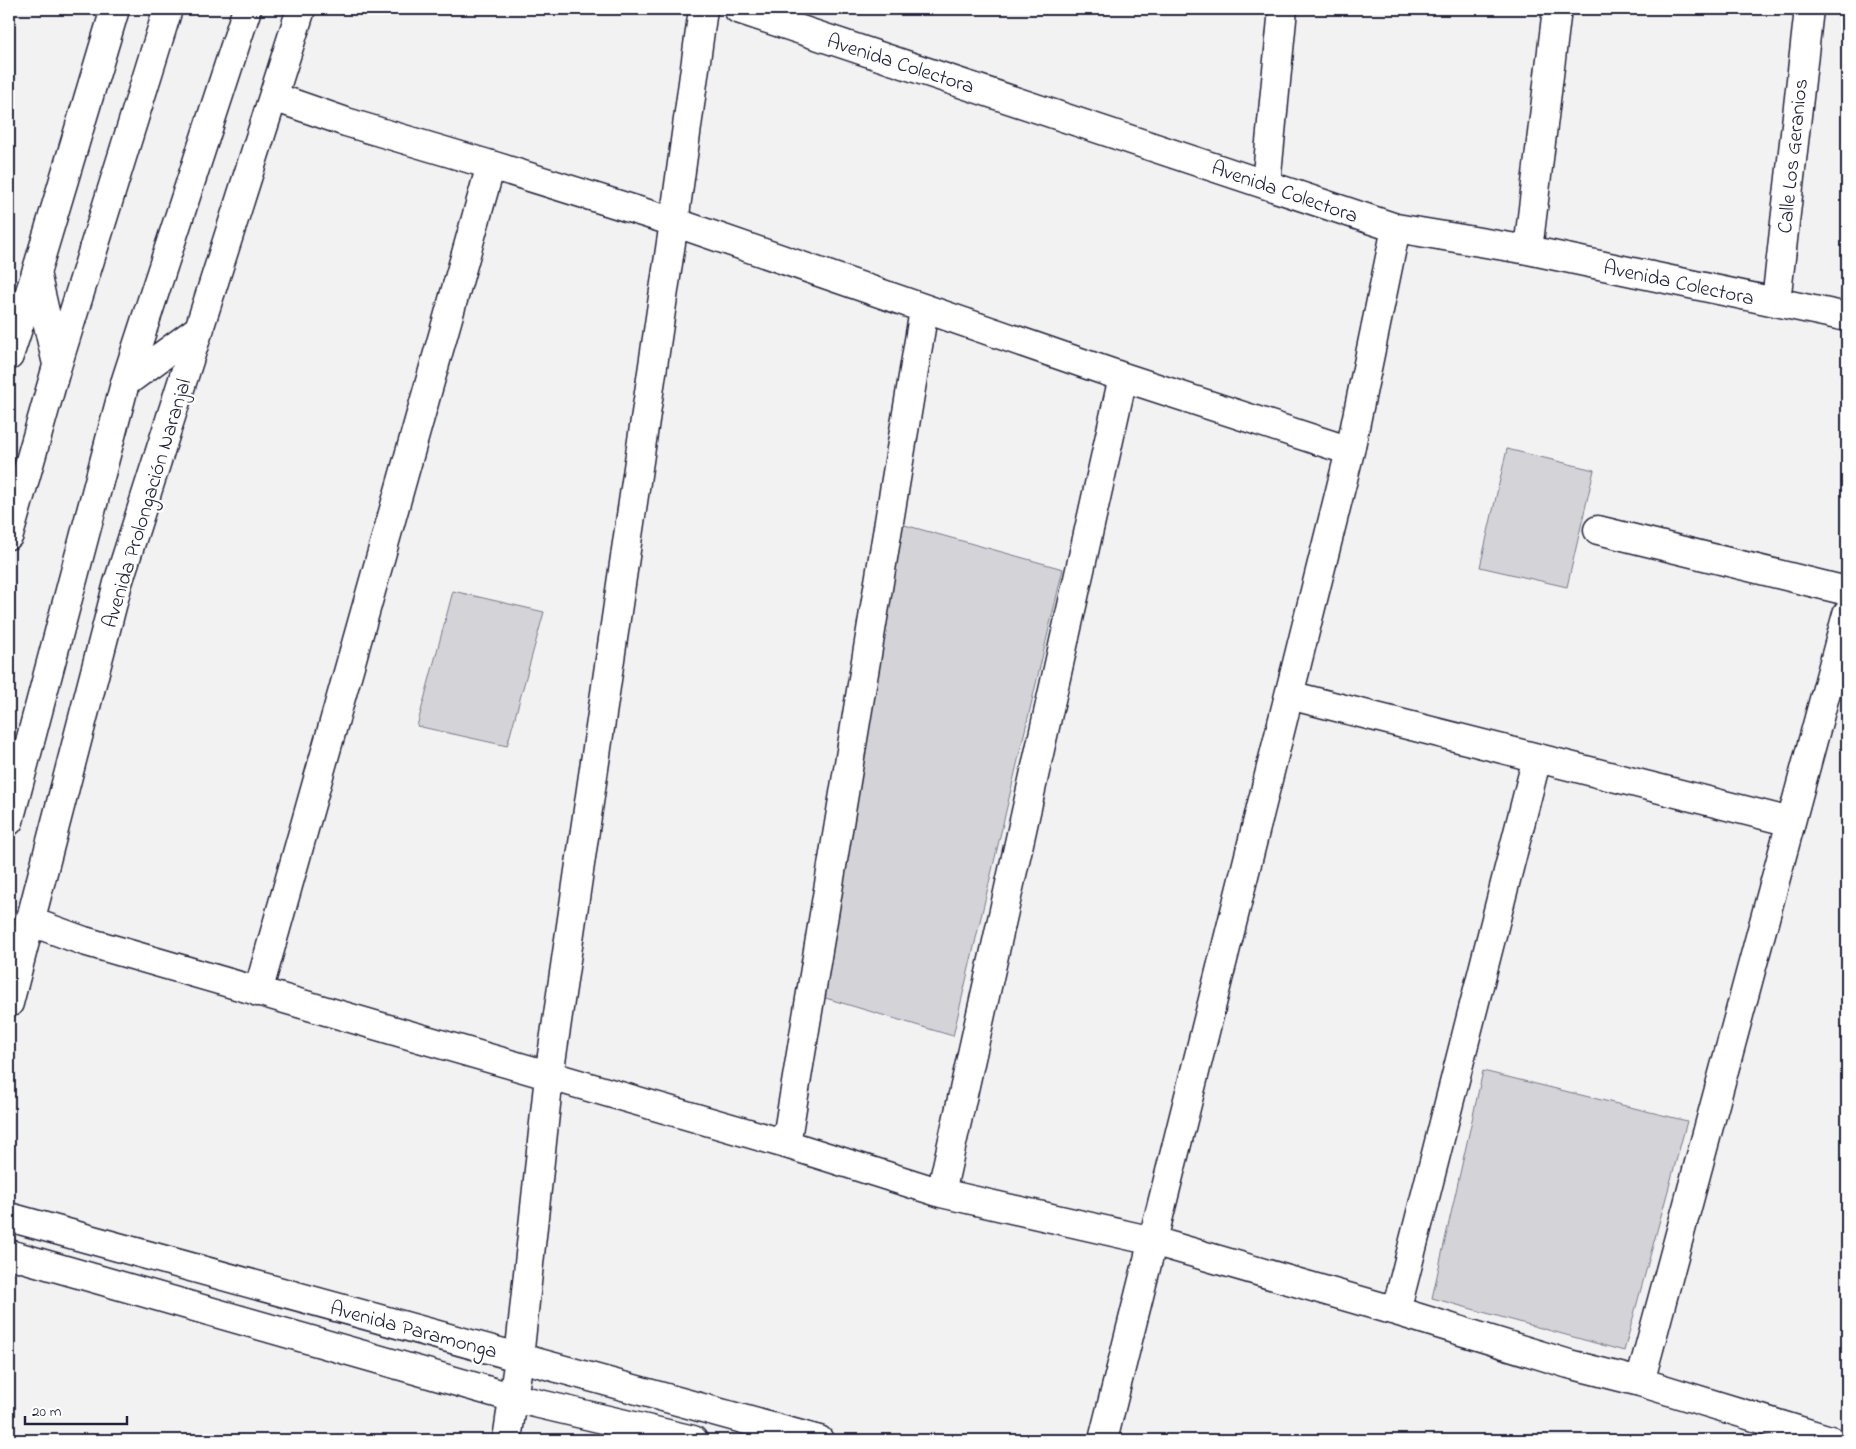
<svg xmlns="http://www.w3.org/2000/svg" width="1856" height="1449" font-family="'Indie Flower',sans-serif">
	<rect width="100%" height="100%" fill="#f2f2f3"/>
	<filter id="ink" filterUnits="userSpaceOnUse"><feTurbulence type="fractalNoise" baseFrequency=".02" numOctaves="2"/><feDisplacementMap in="SourceGraphic" scale="10" xChannelSelector="R" yChannelSelector="G"/><feConvolveMatrix kernelMatrix="1 2 1 2 8 2 1 2 1" color-interpolation-filters="sRGB"/></filter>
	<g filter="url(#ink)">
		<!-- green -->
		<path fill="#d3d3d8" stroke="#7a7a8a" d="M1507 449 1594 470 1567 587 1480 567Z
			M901 524 1063 569 953 1036 812 994Z
			M453 591 544 612 507 746 417 726Z
			M1483 1071 1687 1121 1624 1351 1432 1298Z"/>
		<g fill="none" stroke-linecap="round" stroke-linejoin="round">
			<defs>
				<path id="minor" d="M738 9 1396 228 1528 250 1847 317
					M274 97 346 122 491 165 674 222 1123 377 1350 451
					M1266 184 1283 9
					M1528 250 1557 9
					M1776 302 1809 9
					M9 356 36 273 115 9
					M1598 530 1847 591
					M1289 695 1791 822
					M29 921 84 941 786 1144 941 1193 1153 1241 1396 1311 1569 1364 1640 1382 1830 1440
					M258 992 491 165
					M9 1003 118 583 301 9
					M786 1144 924 310
					M941 1193 1123 377
					M9 1217 819 1440
					M9 1254 514 1398 693 1440
					M1396 1311 1537 758
					M1640 1382 1847 614
					M507 1440 519 1358 549 1076 674 222 703 9
					M1103 1440 1350 451 1396 228"/>
				<path id="major" d="M36 273 57 364
					M125 383 200 328
					M9 535 57 366 168 9
					M9 821 125 383 247 9"/>
			</defs>
			<!-- minor casing -->
			<use href="#minor" stroke="#22223b" stroke-width="31"/>
			<!-- major casing -->
			<use href="#major" stroke="#22223b" stroke-width="31"/>
			<!-- minor -->
			<use href="#minor" stroke="#fff" stroke-width="28"/>
			<!-- major -->
			<use href="#major" stroke="#fff" stroke-width="28"/>
		</g>
	</g>
	<g text-anchor="middle" stroke-width="4.5" stroke-linejoin="round" paint-order="stroke">
		<!-- street labels -->
		<g font-size="21" fill="#22223b" stroke="#fff">
			<text transform="translate(901 63) rotate(18)" y="7">Avenida Colectora</text>
			<text transform="translate(1792 156) rotate(-84)" y="7">Calle Los Geranios</text>
			<text transform="translate(1285 191) rotate(19)" y="7">Avenida Colectora</text>
			<text transform="translate(1679 282) rotate(12)" y="7">Avenida Colectora</text>
			<text transform="translate(146 503) rotate(-73)" y="7">Avenida Prolongación Naranjal</text>
			<text transform="translate(414 1329) rotate(15)" y="7">Avenida Paramonga</text>
		</g>
	</g>
	<!-- margin -->
	<rect width="1856" height="1449" fill="none" stroke="#fff" stroke-width="30"/>
	<rect x="15" y="15" width="1826" height="1419" fill="none" stroke="#22223b" stroke-width="2" filter="url(#ink)"/>
	<!-- scale -->
	<path d="M25 1416v8h102v-8" fill="none" stroke="#22223b" stroke-width="2.5"/>
	<text x="32" y="1416" font-size="15" fill="#22223b" stroke="#ffffff" stroke-width="4" paint-order="stroke">20 m</text>
</svg>
